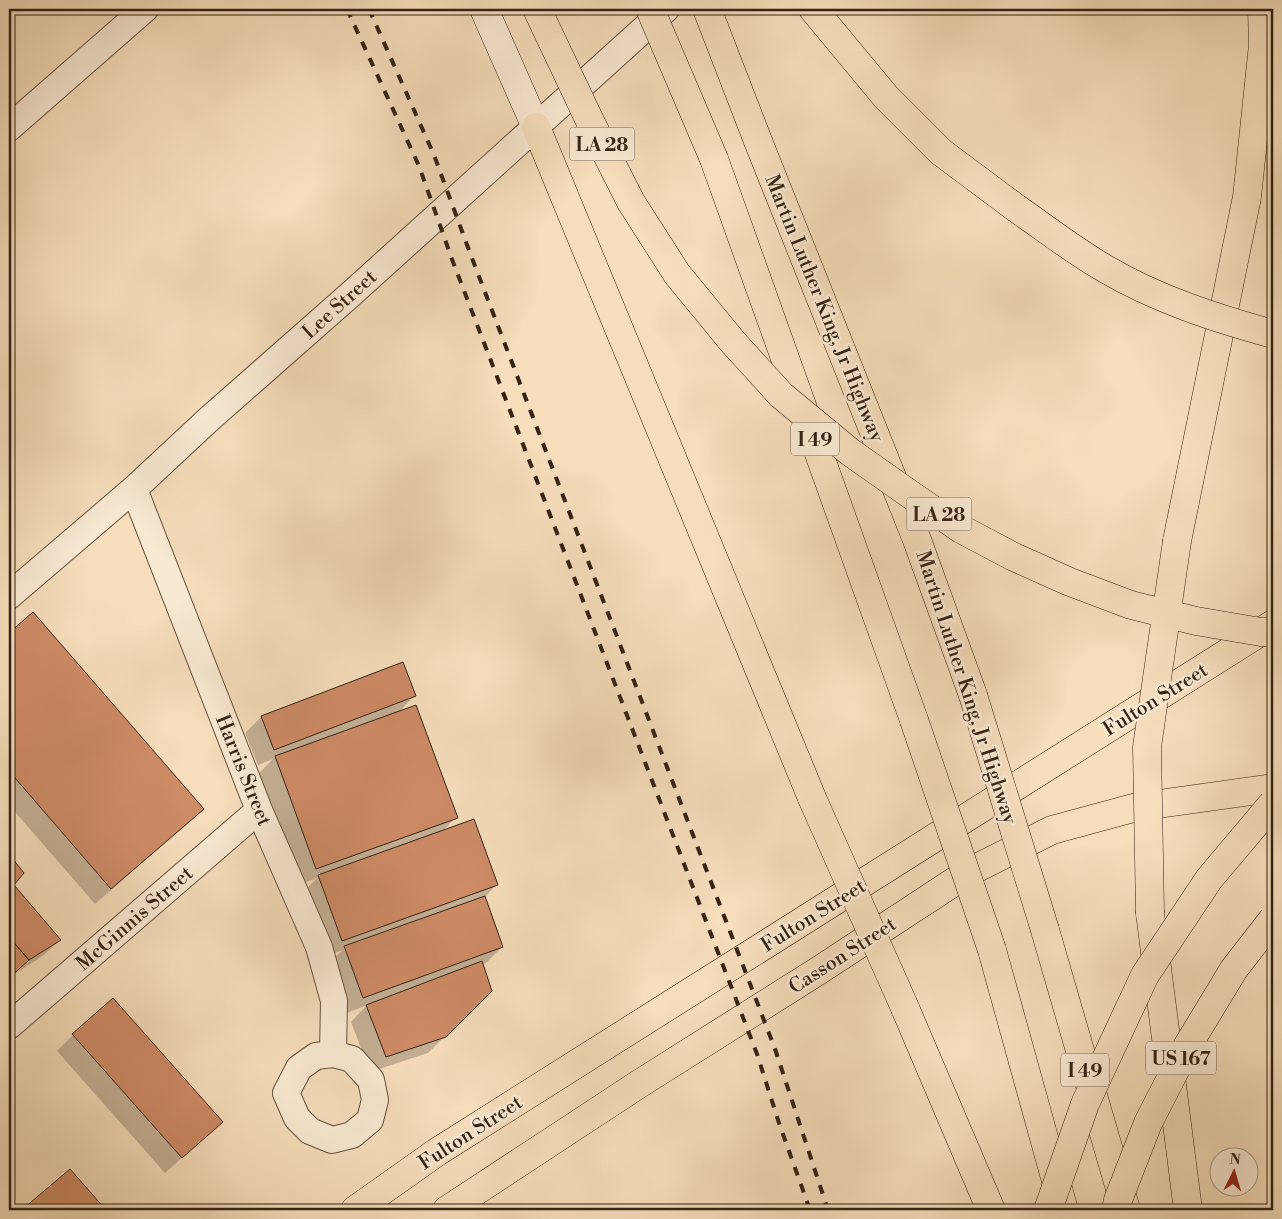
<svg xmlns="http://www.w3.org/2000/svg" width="1282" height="1219" font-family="'Libre Bodoni',serif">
	<rect width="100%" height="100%" fill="#f6ddbb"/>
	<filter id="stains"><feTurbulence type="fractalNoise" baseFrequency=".004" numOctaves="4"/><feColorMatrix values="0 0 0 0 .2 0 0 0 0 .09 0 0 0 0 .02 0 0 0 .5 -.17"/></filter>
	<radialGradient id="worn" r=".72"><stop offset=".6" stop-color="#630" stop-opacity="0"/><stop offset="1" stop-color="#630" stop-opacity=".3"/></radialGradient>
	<!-- shadow -->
	<path fill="#0003" d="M33 614 202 809 186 825 95 904 9 805V635Z
		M402 664 414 696 398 713 456 817 442 832 497 884 484 898 502 947 486 963 482 964 491 991 428 1053 370 1072 351 1022 367 1005 347 1013 329 963 343 950 326 956 303 892 317 878 301 884 259 773 273 759 258 765 245 733 261 717Z
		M9 856 23 873 12 885 59 940 44 955 9 978Z
		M73 1035 222 1122 165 1173 57 1051Z
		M70 1170 105 1210H24L25 1209Z"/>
	<!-- building -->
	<path fill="#cd8b66" stroke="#332315" d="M33 612 204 809 111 889 9 771V633Z
		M403 662 416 696 274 750 261 716Z
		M416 705 458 818 316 869 275 756Z
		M474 819 498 885 342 941 318 875Z
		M9 854 24 873 14 885 61 940 29 960 9 937Z
		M485 896 503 947 363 998 344 946Z
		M9 937 29 960 9 978Z
		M482 961 492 991 446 1037 386 1057 366 1005Z
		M113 998 223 1122 182 1158 72 1034Z
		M70 1169 106 1210H26L24 1208Z"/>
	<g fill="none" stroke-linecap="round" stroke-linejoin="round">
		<defs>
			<path id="street" d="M9 128 145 9
				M134 489 259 810 319 947 334 1001 333 1054
				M9 596 134 489 208 420 351 294 666 9
				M9 1026 259 810
				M333 1054 352 1059 371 1080 375 1100 370 1120 352 1135 332 1140 310 1131 297 1118 286 1093 299 1068 316 1056Z"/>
			<path id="secondary" d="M484 9 536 127"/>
			<path id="primary" d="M355 1210 437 1152 1273 624
				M447 1210 639 1084 818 971 969 872 1052 830 1137 807 1273 788"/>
			<path id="highway" d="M707 9 758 141 917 540 973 695
				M813 9 886 97 941 152 1016 208
				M536 127 812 798
				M714 159 914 720
				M1177 541 1247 197 1263 45 1262 9
				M1150 913 1188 1210
				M1045 930 1125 1206
				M992 950 1064 1210
				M905 1008 991 1210"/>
		</defs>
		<!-- street casing -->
		<use href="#street" stroke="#64523e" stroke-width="28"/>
		<!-- secondary casing -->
		<use href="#secondary" stroke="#332315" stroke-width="29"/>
		<!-- primary casing -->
		<use href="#primary" stroke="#332315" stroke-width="29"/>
		<!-- highway casing -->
		<use href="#highway" stroke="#332315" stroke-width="29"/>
		<!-- street -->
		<use href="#street" stroke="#f9e9d3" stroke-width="26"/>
		<!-- secondary -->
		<use href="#secondary" stroke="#f9e9d3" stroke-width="28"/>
		<!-- primary -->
		<use href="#primary" stroke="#f6ddbb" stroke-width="28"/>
		<!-- highway -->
		<use href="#highway" stroke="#f6ddbb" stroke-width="28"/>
		<!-- rail -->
		<path stroke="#332315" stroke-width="4" stroke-dasharray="9 9" stroke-linecap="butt" d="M347 9 419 166 453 262 757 1054 779 1123 810 1210
			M369 9 434 155 470 253 775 1049 828 1210"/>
		<defs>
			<path id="highway-bridge" d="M537 9 589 119 631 202 677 274 732 341 781 395 850 452 914 497 961 529 1014 557 1070 582 1131 605 1196 621 1261 632H1273
				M650 9 714 159
				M1016 208C1045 228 1073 250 1104 268 1156 299 1215 318 1273 334
				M973 695 1045 930
				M914 720 992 950
				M812 798 905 1008
				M1150 913 1147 747 1177 541
				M1048 1210 1085 1104 1145 975 1209 879 1273 803
				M1116 1210 1118 1200 1148 1123 1188 1045 1234 969 1273 919"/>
		</defs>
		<!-- highway-bridge casing -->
		<use href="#highway-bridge" stroke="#332315" stroke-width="29" stroke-linecap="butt"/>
		<!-- highway-bridge -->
		<use href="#highway-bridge" stroke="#f6ddbb" stroke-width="28"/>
	</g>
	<g text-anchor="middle" stroke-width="5" stroke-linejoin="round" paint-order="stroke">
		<!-- shield labels -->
		<g fill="#f9e9d3" stroke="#6e5e4e" stroke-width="1">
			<rect x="569.5" y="127.5" width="65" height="33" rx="4"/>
			<rect x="791" y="422.5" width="48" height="33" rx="4"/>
			<rect x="906.5" y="497.5" width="65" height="33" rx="4"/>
			<rect x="1146" y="1041.5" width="70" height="33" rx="4"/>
			<rect x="1061" y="1053.5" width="48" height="33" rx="4"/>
		</g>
		<g font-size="19" font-weight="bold" fill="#332315">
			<text x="602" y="151">LA 28</text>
			<text x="815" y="446">I 49</text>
			<text x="939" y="521">LA 28</text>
			<text x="1181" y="1065">US 167</text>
			<text x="1085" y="1077">I 49</text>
		</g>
		<!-- street labels -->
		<g font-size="20" fill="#332315" stroke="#f9e9d3">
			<text transform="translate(339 304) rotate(-42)" y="7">Lee Street</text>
			<text transform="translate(825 308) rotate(68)" y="7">Martin Luther King, Jr Highway</text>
			<text transform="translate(967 687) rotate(72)" y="7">Martin Luther King, Jr Highway</text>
			<text transform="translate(1155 699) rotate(-32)" y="7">Fulton Street</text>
			<text transform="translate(244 770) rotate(68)" y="7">Harris Street</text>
			<text transform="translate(813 915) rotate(-32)" y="7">Fulton Street</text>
			<text transform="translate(134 918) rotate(-41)" y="7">McGinnis Street</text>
			<text transform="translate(842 955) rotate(-33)" y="7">Casson Street</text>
			<text transform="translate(470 1132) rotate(-33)" y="7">Fulton Street</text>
		</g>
	</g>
	<!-- margin -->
	<rect width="1282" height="1219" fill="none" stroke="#f6ddbb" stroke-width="30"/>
	<rect x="10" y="10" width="1262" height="1199" fill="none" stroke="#332315" stroke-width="2.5"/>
	<rect x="15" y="15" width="1252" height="1189" fill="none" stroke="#332315"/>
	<!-- north arrow -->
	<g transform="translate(1234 1172) rotate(5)"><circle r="24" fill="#f9e9d3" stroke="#aa9a87"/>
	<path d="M0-4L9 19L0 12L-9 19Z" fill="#8f2418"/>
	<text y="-8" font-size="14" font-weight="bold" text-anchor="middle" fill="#332315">N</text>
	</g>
	<rect width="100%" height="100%" filter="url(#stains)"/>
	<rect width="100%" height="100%" fill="url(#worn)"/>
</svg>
